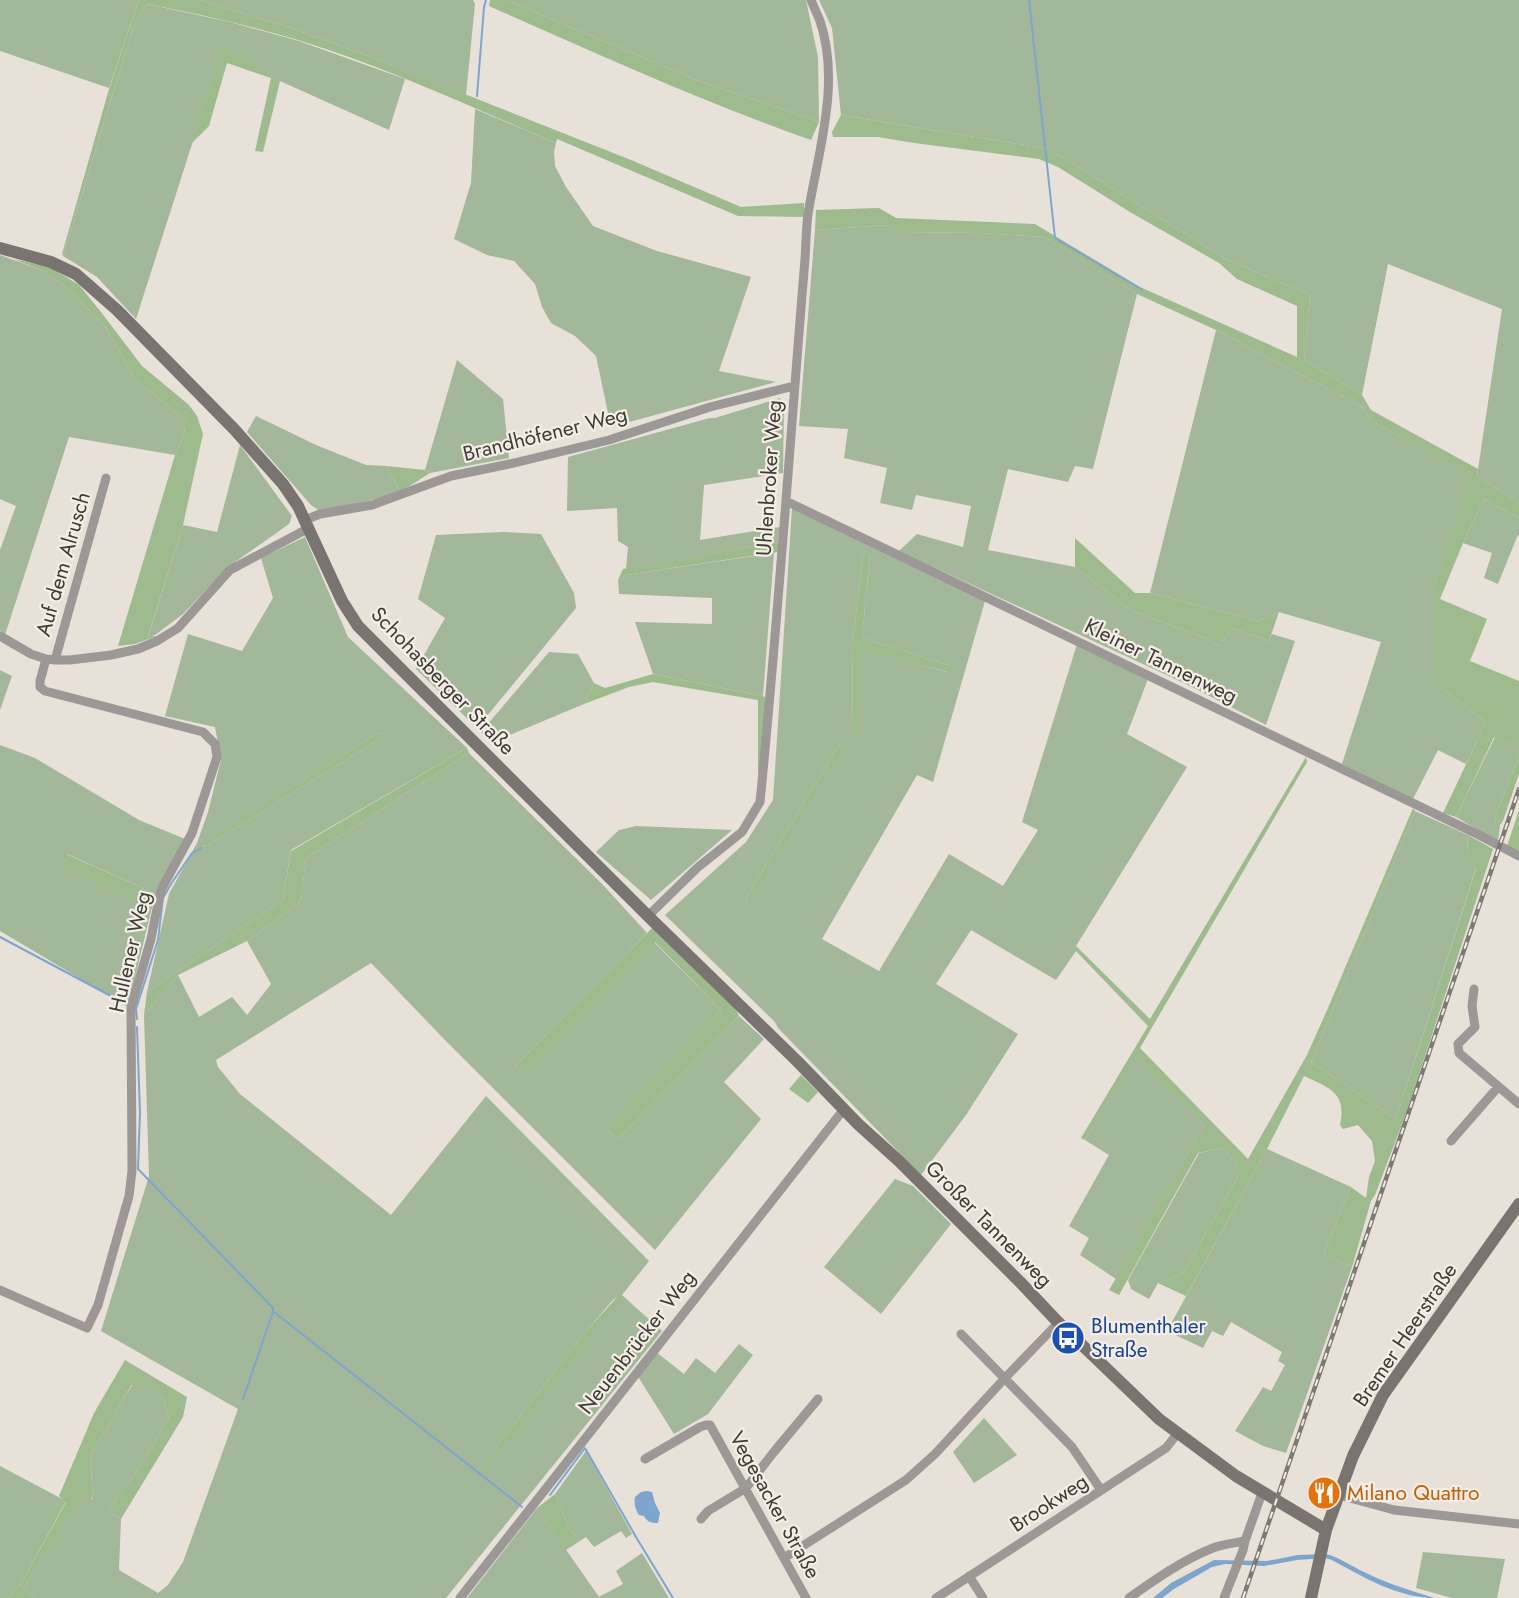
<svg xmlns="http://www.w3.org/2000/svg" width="1519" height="1598" font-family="Jost,sans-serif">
	<rect width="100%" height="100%" fill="#e7e1d8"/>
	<!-- green -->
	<path fill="#a3b799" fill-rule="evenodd" d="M0 0H139L109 88 0 51Z
		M200 0H473L475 4 466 95 366 55 288 27Z
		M506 0H806L818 57 819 122 696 80Z
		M819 0H1519V503L1477 476 1502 309 1388 264 1362 395 1304 360 1310 295 1226 259 1049 149 841 115 832 28Z
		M147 4 230 22 299 41 405 79 389 130 280 81 221 45 192 144 136 319 97 277 63 256 135 21Z
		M475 109 556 143 554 152 555 166 566 187 593 226 657 251 751 277 719 371 776 382 611 427 596 356 575 336 551 323 542 307 535 284 514 261 487 255 454 239 471 183Z
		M886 225 901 232 981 233 1045 237 1137 294 1093 469 1075 466 1068 482 1008 469 988 550 1075 567 1131 610 1210 640 1218 646 1233 628 1269 641 1272 634 1295 641 1266 725 1186 684 899 551 917 534 963 547 971 506 916 495 912 510 880 503 887 468 844 458 848 429 799 426 815 230Z
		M0 255 41 270 69 289 106 328 135 379 185 420C186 434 181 443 175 455L69 437 5 635 0 631V550L16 506 0 499Z
		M1216 330 1363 407 1370 420 1472 477 1433 588 1441 688 1486 722 1466 764 1438 750 1413 799 1342 764 1381 642 1279 612 1258 621 1150 593Z
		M457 360 503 399 509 458 430 473 425 470Z
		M780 398 784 405 783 473 704 485 700 540 780 527 778 542 626 569 628 547 618 541 617 508 567 511 568 457 710 418H715Z
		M256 416 316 445 366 465 386 466 400 492 368 501 320 511 311 505 247 432Z
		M240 445 292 516 289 524 228 567 183 614 155 635 148 637 183 525 217 532Z
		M1484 499 1519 518V534L1517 537 1498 584 1484 578 1492 553 1463 543Z
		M792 508 985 601 933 782 917 775 822 939 879 971 949 854 1003 886 1038 830 1022 822 1077 644 1148 679 1127 734 1187 767 1076 946V951L1056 980 971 930 936 984 1018 1034 966 1115 921 1175 778 1028 775 1022 665 915 746 842 773 800ZM866 551 870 554 862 638 948 665 947 672 861 650 852 730 853 640 863 555ZM843 743 746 902 747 897 839 745Z
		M503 532 541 534 574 593 576 608 477 728 416 669 445 618 418 599 436 535Z
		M305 537 348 637 467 748 291 850 283 900 147 992 169 894 197 843 208 812 221 760 215 727 165 716 188 634 242 651 273 598 261 558ZM378 733 383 734 378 740 207 846 201 845Z
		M774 553 763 696 653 674 635 622 712 624V598L619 594 618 580 626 575Z
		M549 652 578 654 594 683 584 704 491 743 481 732Z
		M0 670 12 676 0 710Z
		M1495 737 1519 745V756L1495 817 1496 824 1500 825 1498 842 1456 817Z
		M0 745 35 758 139 820 185 839 156 894 67 854 61 865 151 911 128 1007 0 931Z
		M469 753 604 886 647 933 515 1066 522 1074 654 942 721 1010 607 1130 618 1139 739 1016 764 1039 724 1082 761 1119 655 1250 445 1040 371 963 216 1060 218 1067 240 1094 391 1215 486 1096 649 1261 622 1295 662 1331 446 1598H35L23 1588 84 1495 92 1500 93 1495 90 1456 114 1417 123 1398 133 1385 144 1384 163 1397 169 1418 138 1470 116 1499 109 1511 121 1519 119 1570 158 1593 168 1585 183 1562 238 1409 101 1331 149 1176 144 1015 178 975 199 1017 232 997 247 1015 271 984 247 941 301 901 306 858ZM620 1295 486 1460 587 1330 612 1301Z
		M1415 811 1468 835 1467 852 1476 868 1396 1119 1311 1062Z
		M636 826 732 830 651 900 596 852 619 830Z
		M1135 1057 1204 1125 1116 1279 1080 1255 1089 1238 1069 1226 1109 1155 1085 1140Z
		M1223 1148 1238 1166V1177L1183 1274 1158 1283 1149 1299 1131 1289 1128 1280 1199 1153Z
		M1267 1149 1351 1187 1324 1253 1352 1267 1286 1453 1263 1446 1235 1431 1263 1387 1271 1391 1285 1365 1278 1361 1282 1352 1231 1322 1223 1336 1212 1331 1203 1348 1167 1331Z
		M895 1179 913 1186 951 1224 881 1314 824 1267Z
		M739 1344 753 1355 708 1414 674 1434 637 1375 656 1352 684 1374 696 1358 715 1373Z
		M984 1418 1017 1455 974 1483 953 1452Z
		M586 1451 632 1534 626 1538 621 1531 594 1547 586 1537 580 1541 569 1528 555 1494Z
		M0 1466 66 1501 21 1584 9 1598H0Z
		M537 1508 599 1597 623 1584 616 1571 642 1553 669 1598H467Z
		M1423 1552 1505 1559 1497 1598H1452L1416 1588Z"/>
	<!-- forest -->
	<path fill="#9dbb8c" d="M139 0H200L288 27 366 55 631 160 741 207 804 203V217L738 216 557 139 556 143C471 107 386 67 298 40 248 25 198 14 147 4L135 21 63 256 62 254 109 89Z
		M490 0H506L696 80 819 122 811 140C701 101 595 53 489 6Z
		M221 44 280 81 263 152 255 151 271 78 227 63 209 126 192 143Z
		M841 115 1049 149 1226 259 1310 295 1304 360 1362 395 1371 410 1478 469 1477 476 1519 503V518L1484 499 1463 543 1440 599 1487 619 1470 661 1519 681V745L1494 737 1456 817 1443 813 1486 722 1441 688 1433 670V588L1471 477 1370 420 1363 407 1216 330 1137 294 1045 237 981 233 900 232 886 225 815 230 816 210 879 208 896 218 1035 224 1140 287 1297 357V306L1237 279 1219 263 1130 212 1058 167 1039 159 914 143 878 137H833L832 132Z
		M13 259 50 267 79 285 101 312 142 366 189 405 197 416 203 434 183 525 148 636H157L135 644 118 646 175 455C181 443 186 434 185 420L135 379 106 328 69 289 41 270Z
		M386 466 425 470 430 473 400 492Z
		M1075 538 1135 593H1150L1258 621 1279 612 1269 641 1233 628 1218 646 1210 640 1131 610 1075 567Z
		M778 542V552L626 575 618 580 623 569Z
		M866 551 870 554 862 638 948 665 952 669 948 672 861 651V732L856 738 852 731 853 640 863 555Z
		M653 674 763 696 769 701 760 774 758 773V700L653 682 629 687 584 704 594 683 605 688Z
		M378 733 384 734 378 740 207 846 200 845Z
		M843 743 844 746 751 899 746 903 747 897 839 745Z
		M467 748 469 753 306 858 301 901 247 941 178 975 144 1015 147 992 283 900 291 851Z
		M1519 756V774L1503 821 1500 825H1496L1495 817Z
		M1306 757 1307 762 1140 1048 1248 1159 1307 1055 1328 1008 1413 808 1415 811 1311 1062 1396 1119 1476 869 1467 852 1468 835 1493 849 1407 1111 1375 1195 1371 1201 1352 1267 1324 1253 1351 1187 1366 1198 1369 1177 1375 1161 1372 1141 1358 1125 1343 1129 1340 1125C1347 1092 1329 1088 1304 1076L1267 1149 1186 1296 1158 1283 1183 1274 1238 1177V1166L1223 1148 1198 1153 1119 1295 1109 1290 1204 1125 1135 1058 1085 1140 1081 1138 1148 1026 1076 951V946L1150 1019Z
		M1519 810V851L1507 846Z
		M66 854 156 894 151 911 60 866Z
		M655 925 735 1007 739 1016 618 1139 606 1129 721 1010 655 942 522 1075 515 1066Z
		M801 1075 818 1092 808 1103 789 1089Z
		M620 1294 622 1298 493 1462 486 1470H482V1465L486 1460 587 1330Z
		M125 1360 187 1397 183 1417 121 1519 109 1511 116 1499 138 1470 169 1418 163 1397 144 1385H132L123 1398 114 1417 90 1456 93 1495 91 1500 84 1496 23 1588 35 1598H9L21 1584 66 1502 59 1496 94 1413Z
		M555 1494 569 1528 580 1541 566 1550 537 1508Z"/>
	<!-- water -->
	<path fill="#7ea5cd" d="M647 1491 652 1492 655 1503 660 1513 658 1523C651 1523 647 1522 644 1516L639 1515C635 1509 634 1504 635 1497L641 1492Z
		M1326 1554C1339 1557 1351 1566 1364 1572 1386 1583 1411 1591 1435 1598 1398 1598 1363 1577 1332 1560L1325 1558 1297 1560 1264 1566 1225 1564 1212 1567 1174 1589 1162 1598H1153L1171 1583 1214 1560 1267 1561 1298 1555Z"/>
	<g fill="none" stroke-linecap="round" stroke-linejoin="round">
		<!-- stream -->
		<path stroke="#7ea5cd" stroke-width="2" d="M1029 0 1055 238 1141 289
			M477 96 484 7 486 0
			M0 937 124 1003
			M137 1019 136 1009 158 940 163 898 171 884 192 853 201 848
			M137 1027 140 1113 138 1169 273 1308V1312L243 1399
			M274 1312 522 1507
			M550 1495 585 1448 636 1537 673 1598"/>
		<!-- street -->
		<path stroke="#9b9895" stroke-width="9" d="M786 501 1477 834 1519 856
			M305 520 320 514 372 505 451 476 514 463 609 440 710 407 794 386
			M0 636 31 654 46 659 55 660H70L111 655 138 649 157 641 178 628 230 570 309 528
			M55 660 106 478
			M648 916 697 868 742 832 760 802C778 622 790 440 805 259 806 244 806 229 808 214 818 152 841 83 820 21 817 14 814 7 811 0
			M1474 989 1472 1006 1475 1027 1458 1044 1459 1053 1519 1104
			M1451 1141 1498 1087
			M0 1290 87 1328 98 1305 129 1196 132 1171 131 1008 151 939 159 898 162 888 192 833 217 757 215 744 203 732 45 691 40 687V681L46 659
			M961 1334 1072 1447 1101 1490
			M645 1459 700 1427 706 1425H710L806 1598
			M1339 1495 1394 1510 1519 1524
			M701 1519 708 1511 746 1488 773 1453 818 1399
			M784 1558 906 1480 935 1454 1005 1378 1059 1322
			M969 1576 983 1598
			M460 1598 844 1109
			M936 1598 1166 1448 1177 1434
			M1129 1598C1153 1581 1184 1559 1213 1548 1223 1544 1234 1543 1245 1541
			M1224 1598 1243 1550 1245 1541 1262 1493"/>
		<!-- secondary -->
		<path stroke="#797470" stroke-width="12" d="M0 248 51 262 76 274 117 310 234 429 283 484 298 506 342 601 358 626 648 916 798 1062 858 1124 899 1161 1020 1282 1056 1320 1159 1419 1236 1476 1326 1530
			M1311 1598 1326 1530 1353 1456 1383 1395 1519 1204"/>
		<defs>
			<path id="rail" d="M1243 1598 1519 789"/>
		</defs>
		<!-- rail casing -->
		<use href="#rail" stroke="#7d7a74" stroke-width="4.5"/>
		<!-- rail -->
		<use href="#rail" stroke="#f4eee5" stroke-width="2" stroke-dasharray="7" stroke-linecap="butt"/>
	</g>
	<!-- icons -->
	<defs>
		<symbol id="bus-disc" viewBox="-11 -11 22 22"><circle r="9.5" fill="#1a4fb4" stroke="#f4eee5"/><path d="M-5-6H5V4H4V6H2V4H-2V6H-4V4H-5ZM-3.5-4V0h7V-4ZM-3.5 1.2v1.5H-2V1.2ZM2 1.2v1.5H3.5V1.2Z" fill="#fff"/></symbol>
		<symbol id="restaurant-disc" viewBox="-11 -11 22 22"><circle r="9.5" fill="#e8710a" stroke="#f4eee5"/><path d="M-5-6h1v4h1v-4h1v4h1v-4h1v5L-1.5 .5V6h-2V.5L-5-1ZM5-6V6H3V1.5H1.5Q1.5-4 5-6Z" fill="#fff"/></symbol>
	</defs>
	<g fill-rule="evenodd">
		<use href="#bus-disc" x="1049" y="1319" width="38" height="38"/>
		<use href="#restaurant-disc" x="1305" y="1474" width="38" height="38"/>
	</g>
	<g text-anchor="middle" stroke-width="4.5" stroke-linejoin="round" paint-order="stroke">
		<!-- street labels -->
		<g font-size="21" fill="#3e3c38" stroke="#f4eee5">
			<text transform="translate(545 434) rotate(-14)" y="7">Brandhöfener Weg</text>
			<text transform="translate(769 478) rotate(-86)" y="7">Uhlenbroker Weg</text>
			<text transform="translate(63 564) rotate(-74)" y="7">Auf dem Alrusch</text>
			<text transform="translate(1161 661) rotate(26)" y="7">Kleiner Tannenweg</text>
			<text transform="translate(443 681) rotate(46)" y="7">Schohasberger Straße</text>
			<text transform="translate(130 952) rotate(-77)" y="7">Hullener Weg</text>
			<text transform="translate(989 1224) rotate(45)" y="7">Großer Tannenweg</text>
			<text transform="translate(1405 1335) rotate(-56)" y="7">Bremer Heerstraße</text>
			<text transform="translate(637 1342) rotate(-52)" y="7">Neuenbrücker Weg</text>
			<text transform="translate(1049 1503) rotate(-33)" y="7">Brookweg</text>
			<text transform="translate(775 1505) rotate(61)" y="7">Vegesacker Straße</text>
		</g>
		<!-- transit labels -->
		<g font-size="21" fill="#164399" stroke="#f4eee5" text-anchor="start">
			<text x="1091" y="1333">Blumenthaler<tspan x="1091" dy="24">Straße</tspan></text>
		</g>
		<!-- food labels -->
		<g font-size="21" fill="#c56008" stroke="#f4eee5" text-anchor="start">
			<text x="1347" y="1500">Milano Quattro</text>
		</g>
	</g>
</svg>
